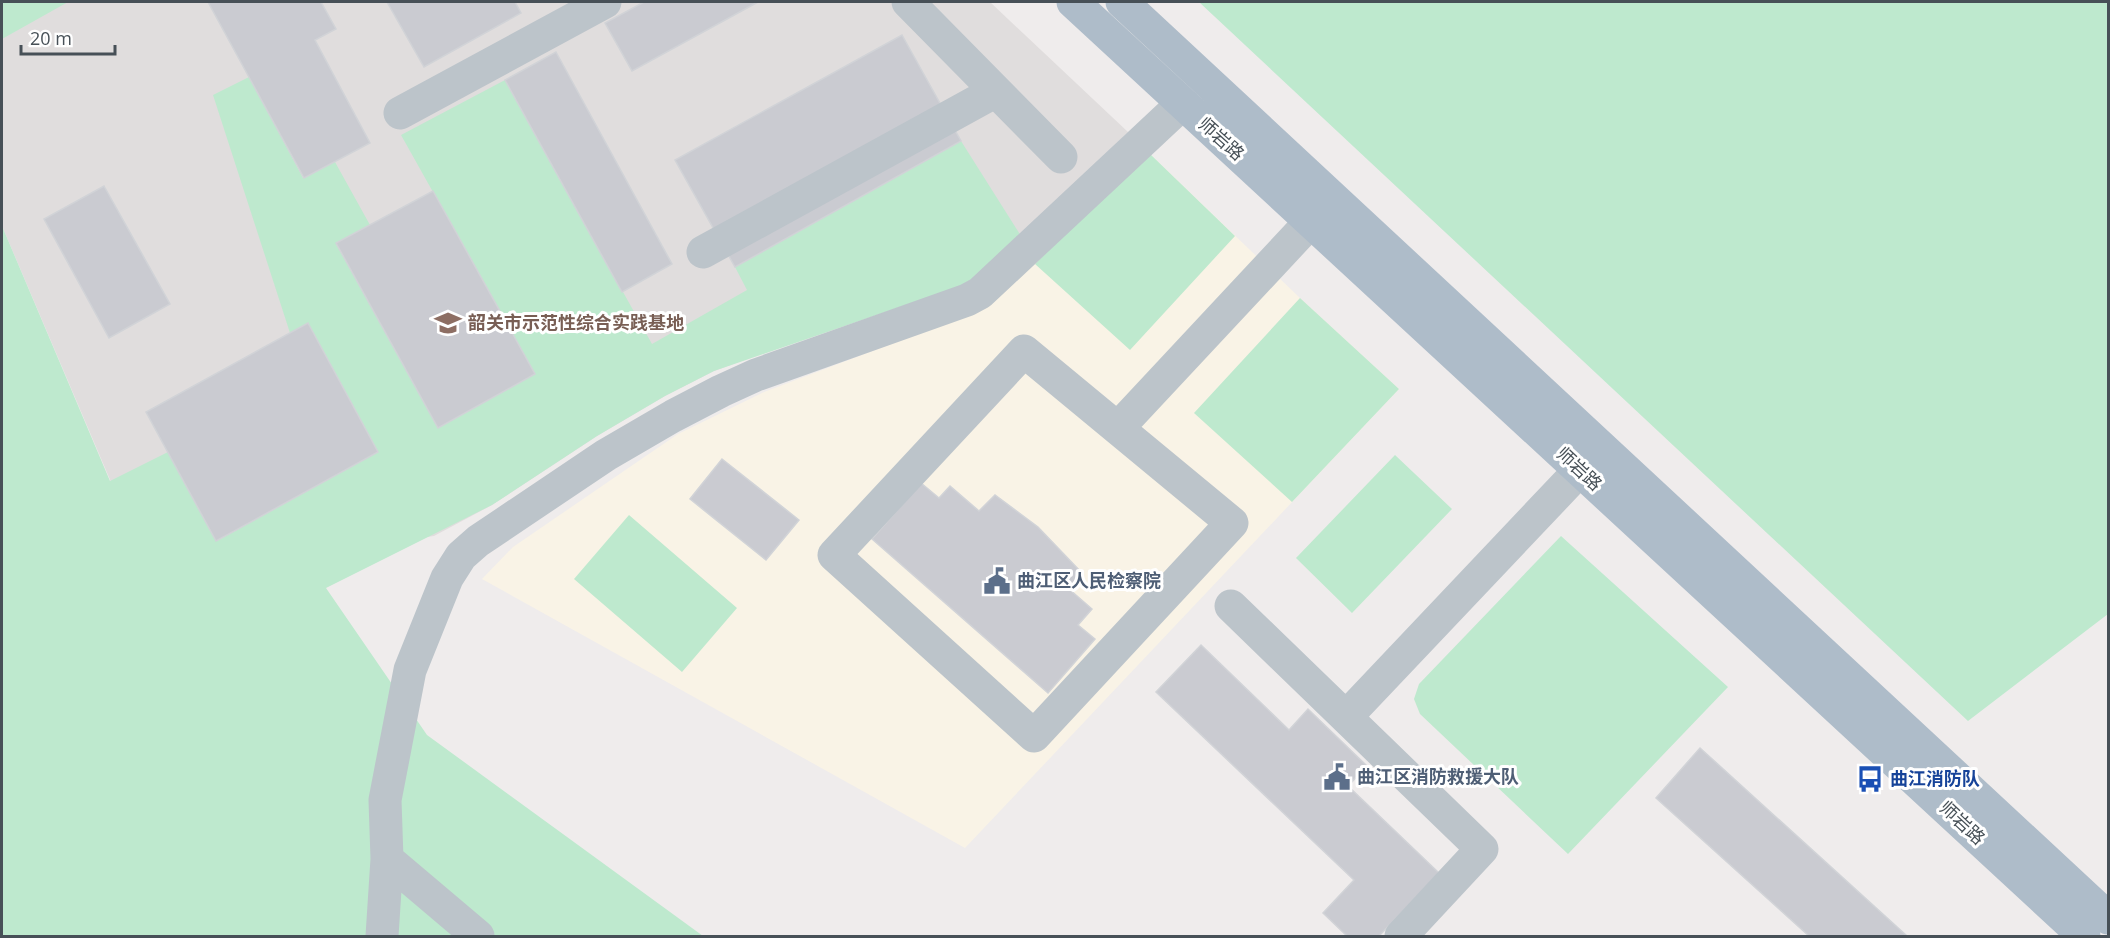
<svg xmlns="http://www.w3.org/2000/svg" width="2110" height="938" font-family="'Open Sans','Noto Sans SC',sans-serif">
	<rect width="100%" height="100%" fill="#efecec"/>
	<!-- commercial -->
	<path fill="#f9f3e6" d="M1149 153 1300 298 1399 389 965 848 482 579 513 547 678 434 764 392 973 313Z"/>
	<!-- education -->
	<path fill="#e0dddd" d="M2 2H990L1128 132 983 273 714 371 665 396 597 436 492 505 434 536 151 576 2 226Z"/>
	<!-- green -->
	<path fill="#bee9ce" d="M2 2H68L2 39Z
		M1199 2H2108V614L1968 721Z
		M249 77 303 178 335 162 370 225 336 244 438 427 535 374 401 135 505 80 652 344 747 290 735 267 961 141 1021 236 983 273 958 287 714 371 665 396 597 436 492 505 326 588 427 735 703 936H2V226L110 481 168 452 217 541 378 452 308 324 290 333 213 95Z
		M1149 153 1235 236 1130 350 1035 264Z
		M1300 298 1399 389 1292 502 1194 413Z
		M1395 455 1452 509 1352 613 1296 558Z
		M629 515 737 608 682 672 574 579Z
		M1561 536 1728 687 1568 854 1420 714 1414 699 1419 684Z"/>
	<!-- building -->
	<path fill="#cacbd1" stroke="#d1d3d7" stroke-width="1.5" d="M208 2H321L336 29 315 40 370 143 304 178Z
		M387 2H515L521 13 424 67Z
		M644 2H758L632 71 605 23Z
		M902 35 961 141 735 267 675 160Z
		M556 52 672 264 622 292 505 80Z
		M104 186 170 304 109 338 44 219Z
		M433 191 535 374 438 428 336 243Z
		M308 323 378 452 216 541 146 412Z
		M722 459 799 520 766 560 690 499Z
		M921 483 939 498 950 486 979 511 995 495 1038 527 1082 573 1069 589 1092 609 1078 625 1095 639 1048 693 872 539Z
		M1201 645 1289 730 1308 709 1367 766 1348 786 1439 873 1379 936H1347L1323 913 1354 880 1156 692Z
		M1700 748 1907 936H1809L1656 798Z"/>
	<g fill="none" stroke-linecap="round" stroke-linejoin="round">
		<!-- minor -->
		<path stroke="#bcc4ca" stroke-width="33" d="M908 2 1061 157
			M400 113 605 2
			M703 252 996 91
			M1024 351 1232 523 1034 736 834 555Z
			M1118 428 1330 201
			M1231 606 1482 849 1401 936
			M1346 717 1598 451
			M387 859 478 936
			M382 936 387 859 385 800 410 670 447 578 461 556 478 541 606 455 673 416 721 391 756 375 967 300 980 293 1182 104"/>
		<!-- major -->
		<path stroke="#aebcc9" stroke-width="33" d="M1073 2 2084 936
			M1122 2 2108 918"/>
	</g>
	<!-- icons -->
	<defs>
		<symbol id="university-bare" viewBox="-9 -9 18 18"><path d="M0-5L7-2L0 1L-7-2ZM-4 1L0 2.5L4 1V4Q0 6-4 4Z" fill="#8d6e63" stroke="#fff" stroke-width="2.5" paint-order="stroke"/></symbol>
		<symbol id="civic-bare" viewBox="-9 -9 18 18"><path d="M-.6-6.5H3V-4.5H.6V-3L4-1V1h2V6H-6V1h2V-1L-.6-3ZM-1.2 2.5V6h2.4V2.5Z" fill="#5c6f8a" stroke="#fff" stroke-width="2.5" paint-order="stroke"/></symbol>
		<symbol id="bus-bare" viewBox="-9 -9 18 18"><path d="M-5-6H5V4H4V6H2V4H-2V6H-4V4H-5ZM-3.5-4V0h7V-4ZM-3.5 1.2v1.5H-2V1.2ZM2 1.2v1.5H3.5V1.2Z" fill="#1a4fb4" stroke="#fff" stroke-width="2.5" paint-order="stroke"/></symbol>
	</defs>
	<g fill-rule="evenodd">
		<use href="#university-bare" x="429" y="304" width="38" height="38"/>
		<use href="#civic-bare" x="978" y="562" width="38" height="38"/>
		<use href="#civic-bare" x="1318" y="758" width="38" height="38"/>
		<use href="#bus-bare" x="1851" y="760" width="38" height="38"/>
	</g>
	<g text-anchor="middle" stroke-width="6" stroke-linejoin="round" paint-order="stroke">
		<!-- street labels -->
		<g font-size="18" fill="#475057" stroke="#fff">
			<text transform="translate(1221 139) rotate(42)" y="6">师岩路</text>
			<text transform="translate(1579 469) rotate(43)" y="6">师岩路</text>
			<text transform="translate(1962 823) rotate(43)" y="6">师岩路</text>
		</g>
		<!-- education labels -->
		<g font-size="18" font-weight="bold" fill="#785e54" stroke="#fff" text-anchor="start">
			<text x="468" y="329">韶关市示范性综合实践基地</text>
		</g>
		<!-- service labels -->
		<g font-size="18" font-weight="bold" fill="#4e5e75" stroke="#fff" text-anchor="start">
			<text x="1017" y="587">曲江区人民检察院</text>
			<text x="1357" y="783">曲江区消防救援大队</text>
		</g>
		<!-- transit labels -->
		<g font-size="18" font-weight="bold" fill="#164399" stroke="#fff" text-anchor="start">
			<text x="1890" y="785">曲江消防队</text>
		</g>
	</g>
	<!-- border -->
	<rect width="2110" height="938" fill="none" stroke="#475057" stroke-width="6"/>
	<!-- scale -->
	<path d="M21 45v9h94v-9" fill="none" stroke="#475057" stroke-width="3"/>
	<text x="30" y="45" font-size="18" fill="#475057" stroke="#ffffff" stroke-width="4.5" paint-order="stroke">20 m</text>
</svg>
